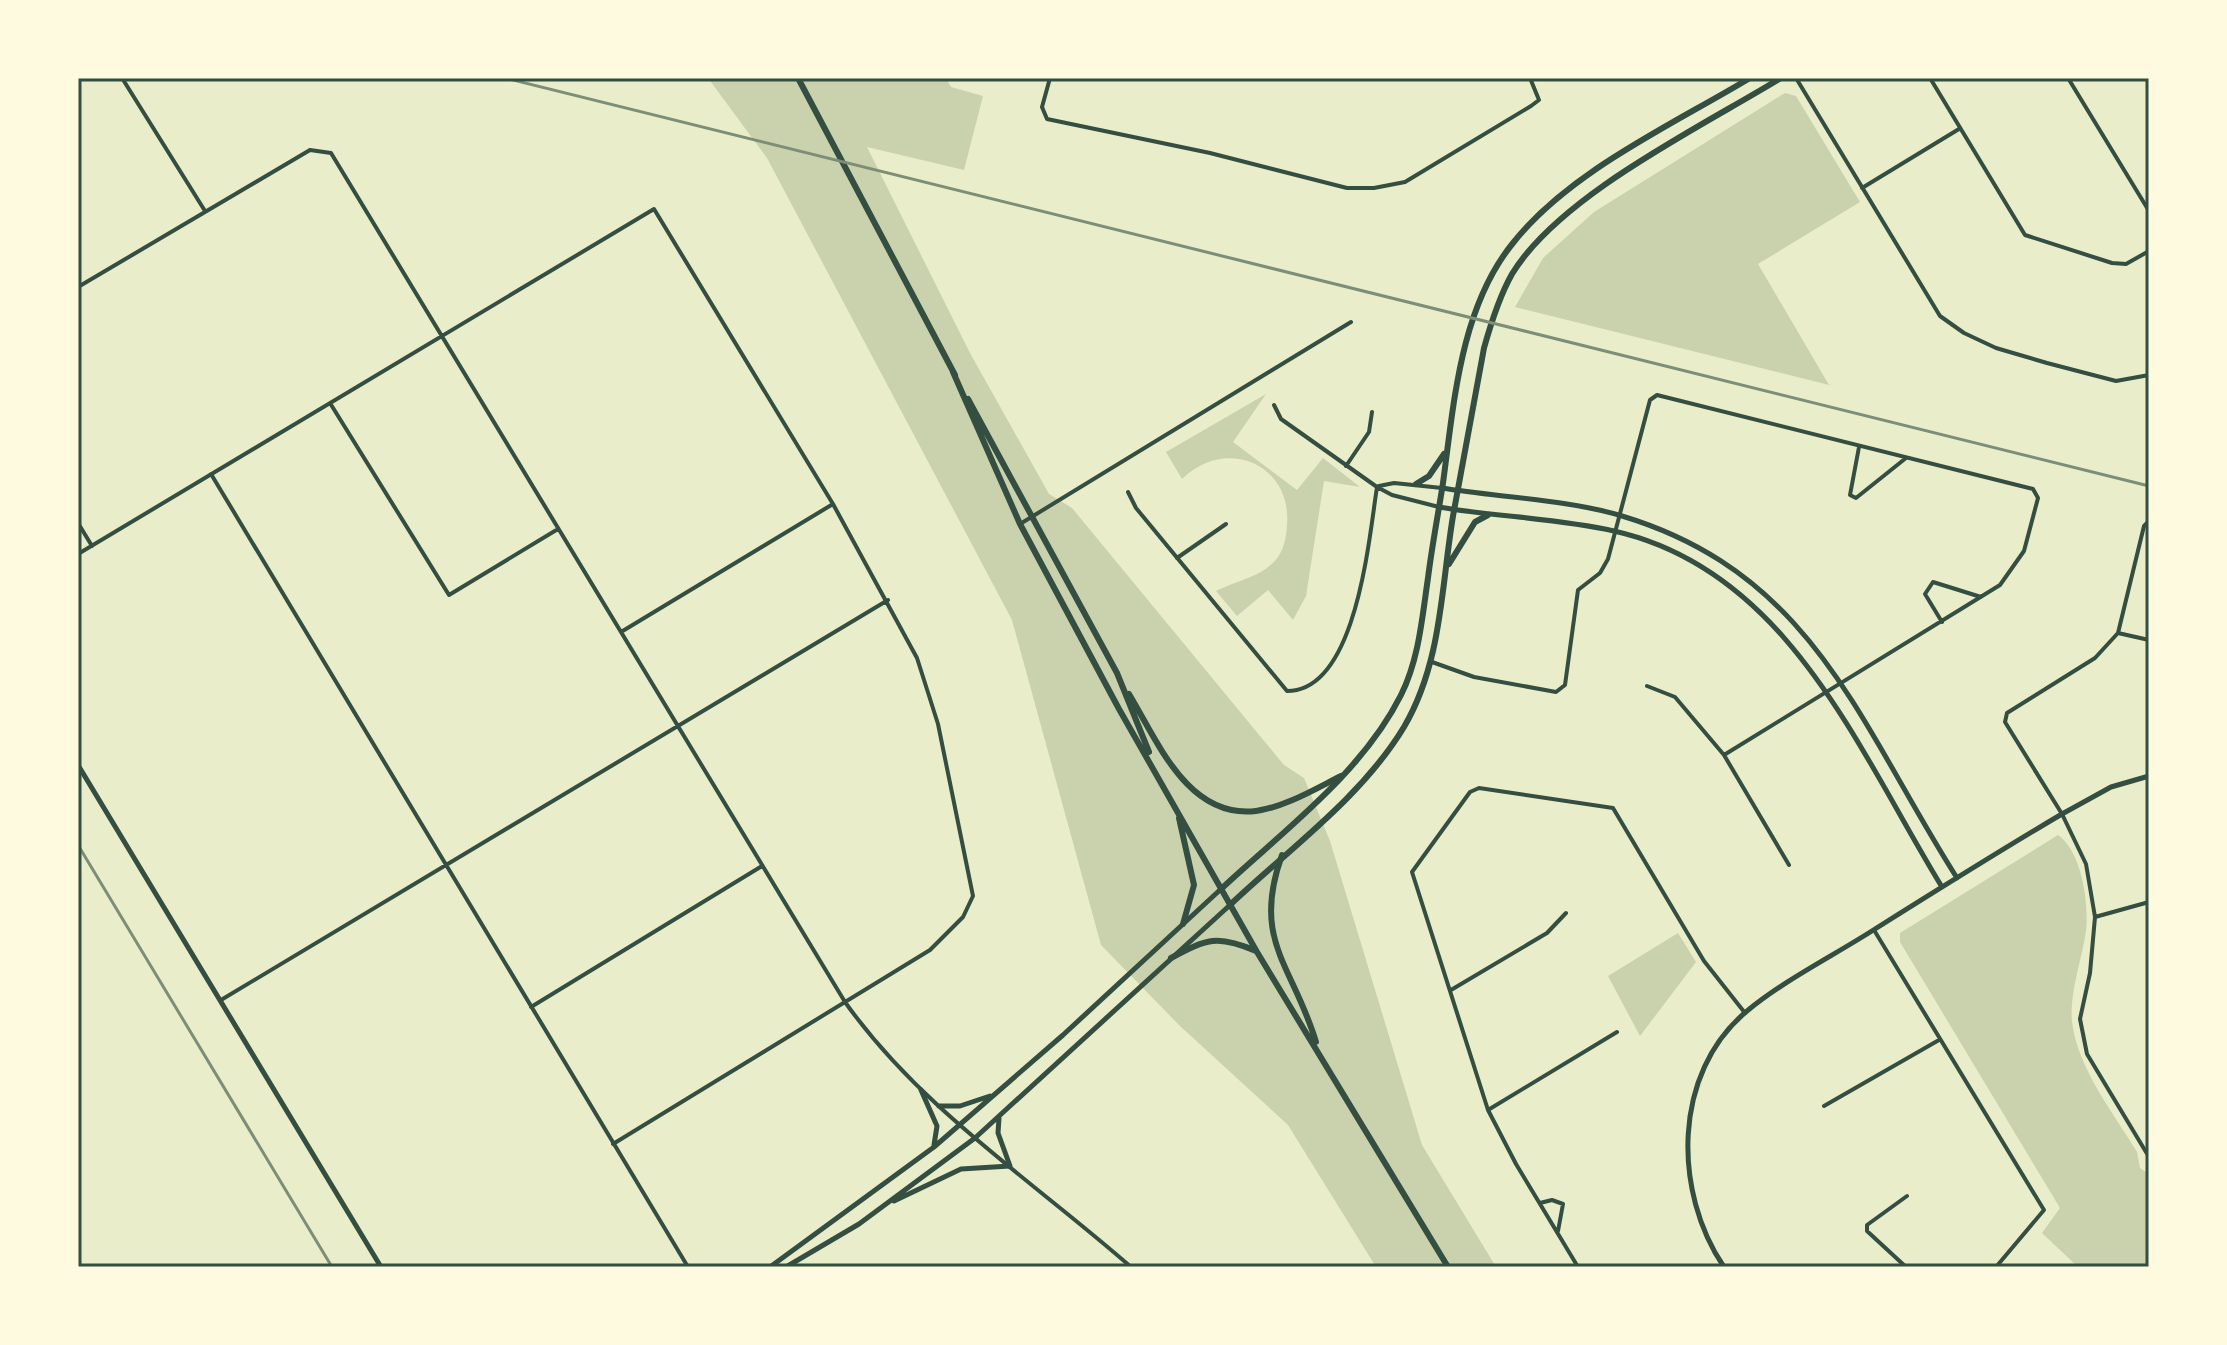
<svg xmlns="http://www.w3.org/2000/svg" width="2227" height="1345" font-family="Barlow,sans-serif">
	<rect width="100%" height="100%" fill="#e9edc9"/>
	<!-- green -->
	<path fill="#cad2ad" d="M708 78H946L951 87 983 96 964 170 867 147 970 353 1049 494 1072 508 1284 765 1304 778 1330 841 1422 1145 1496 1267H1376L1288 1125 1180 1026 1101 945 1012 620 767 158Z
		M1785 93 1796 96 1860 202 1758 264 1829 385 1515 307 1543 258 1594 212Z
		M1266 394 1233 442 1297 490 1323 458 1360 487 1324 481 1306 596 1293 620 1268 590 1237 616 1216 591C1231 583 1254 578 1267 568 1282 557 1286 543 1287 525 1292 464 1226 436 1182 479L1166 452Z
		M2058 835C2082 852 2089 903 2086 931 2082 959 2069 994 2072 1022 2078 1069 2113 1112 2137 1152L2140 1168 2149 1174V1267H2078L2042 1233 2060 1208 1900 942V933Z
		M1678 933 1696 962 1640 1036 1608 976Z"/>
	<g fill="none" stroke-linecap="round" stroke-linejoin="round">
		<!-- minor -->
		<path stroke="#344e41" stroke-width="4" d="M122 78 205 211
			M1050 78 1042 107 1047 119 1210 153 1347 188H1374L1405 182 1531 106 1539 100 1530 78
			M1796 78 1940 316 1964 333 1996 348 2047 363 2116 381 2149 375
			M1930 78 2025 235 2112 263 2126 264 2149 251
			M2068 78 2149 211
			M1862 188 1959 129
			M78 287 310 150 331 153 845 1002C921 1109 1033 1181 1131 1267
			M330 403 449 595 558 529
			M1274 405 1281 419 1377 487 1392 495 1439 507
			M1859 447 1850 495 1856 498 1906 458
			M1346 466 1369 432 1372 412
			M211 474 688 1267
			M1379 486 1394 483 1442 488
			M1128 492 1136 508 1287 691C1357 691 1369 537 1377 487
			M2149 521 2144 526 2118 633 2095 658 2007 713 2005 722 2062 814 2086 864 2095 917 2090 973 2080 1019 2087 1054 2149 1157
			M78 523 92 546
			M1020 524 1351 322
			M78 554 654 209 833 504 917 658 938 724 973 896 963 917 930 950 613 1144
			M1177 558 1226 524
			M1942 622 1925 594 1933 582 1981 597
			M621 632 833 504
			M2118 633 2149 640
			M1432 662 1474 677 1556 692 1565 685 1578 590 1600 573 1608 559 1650 400 1657 395 2033 489 2038 498 2024 551 2000 585 1724 755
			M1647 686 1675 697 1724 755 1789 865
			M2095 917 2149 902
			M1874 930 2044 1210 1996 1267
			M1451 990 1547 933 1566 913
			M221 1000 888 600
			M531 1007 762 866
			M1824 1106 1939 1040
			M1488 1110 1617 1032
			M1540 1203 1552 1200 1563 1204 1558 1231
			M1578 1267 1516 1164 1488 1110 1412 872 1470 792 1479 788 1613 808 1704 961 1745 1013
			M1906 1267 1867 1231V1225L1907 1196"/>
		<!-- tertiary -->
		<path stroke="#344e41" stroke-width="5" d="M1442 488C1497 497 1570 500 1622 516 1814 574 1859 724 1957 878
			M1439 507C1496 517 1557 518 1614 531 1788 570 1858 750 1942 887
			M78 765 381 1267
			M921 1090 937 1126 934 1145
			M939 1106H960L990 1096
			M894 1201 961 1169 1010 1166 998 1133 999 1118
			M770 1267 934 1147 1063 1035 1221 889
			M786 1267 859 1224 975 1138 1230 905
			M1724 1267C1673 1192 1672 1073 1747 1011 1786 979 1833 956 1875 929 1937 890 1999 851 2062 814L2111 787 2149 776"/>
		<!-- secondary -->
		<path stroke="#344e41" stroke-width="6" d="M1416 484 1429 476 1444 454
			M1449 564 1475 522 1488 515
			M1221 889C1283 831 1362 773 1401 695 1419 659 1422 618 1428 578 1432 546 1438 515 1443 483 1454 403 1460 308 1513 243 1570 171 1672 125 1750 78
			M1230 905C1289 849 1361 798 1404 727 1442 662 1441 588 1453 516 1463 460 1474 404 1484 348 1491 323 1499 297 1512 274 1560 195 1701 127 1781 78"/>
		<!-- primary -->
		<path stroke="#344e41" stroke-width="6" d="M798 78 955 375
			M953 372 1020 524 1119 709 1257 952 1448 1267
			M968 399 1117 673 1149 752
			M1129 694C1158 742 1188 819 1256 811 1285 807 1315 789 1341 776
			M1179 818 1194 885 1183 924
			M1282 855C1251 941 1293 965 1316 1042
			M1171 958C1207 939 1217 934 1256 951"/>
		<!-- rail -->
		<path stroke="#7c8e77" stroke-width="3" d="M505 78 2149 486
			M78 845 332 1267"/>
	</g>
	<!-- border -->
	<rect width="2227" height="1345" fill="none" stroke="#fefae0" stroke-width="160"/>
	<rect x="80" y="80" width="2067" height="1185" fill="none" stroke="#344e41" stroke-width="3"/>
</svg>
